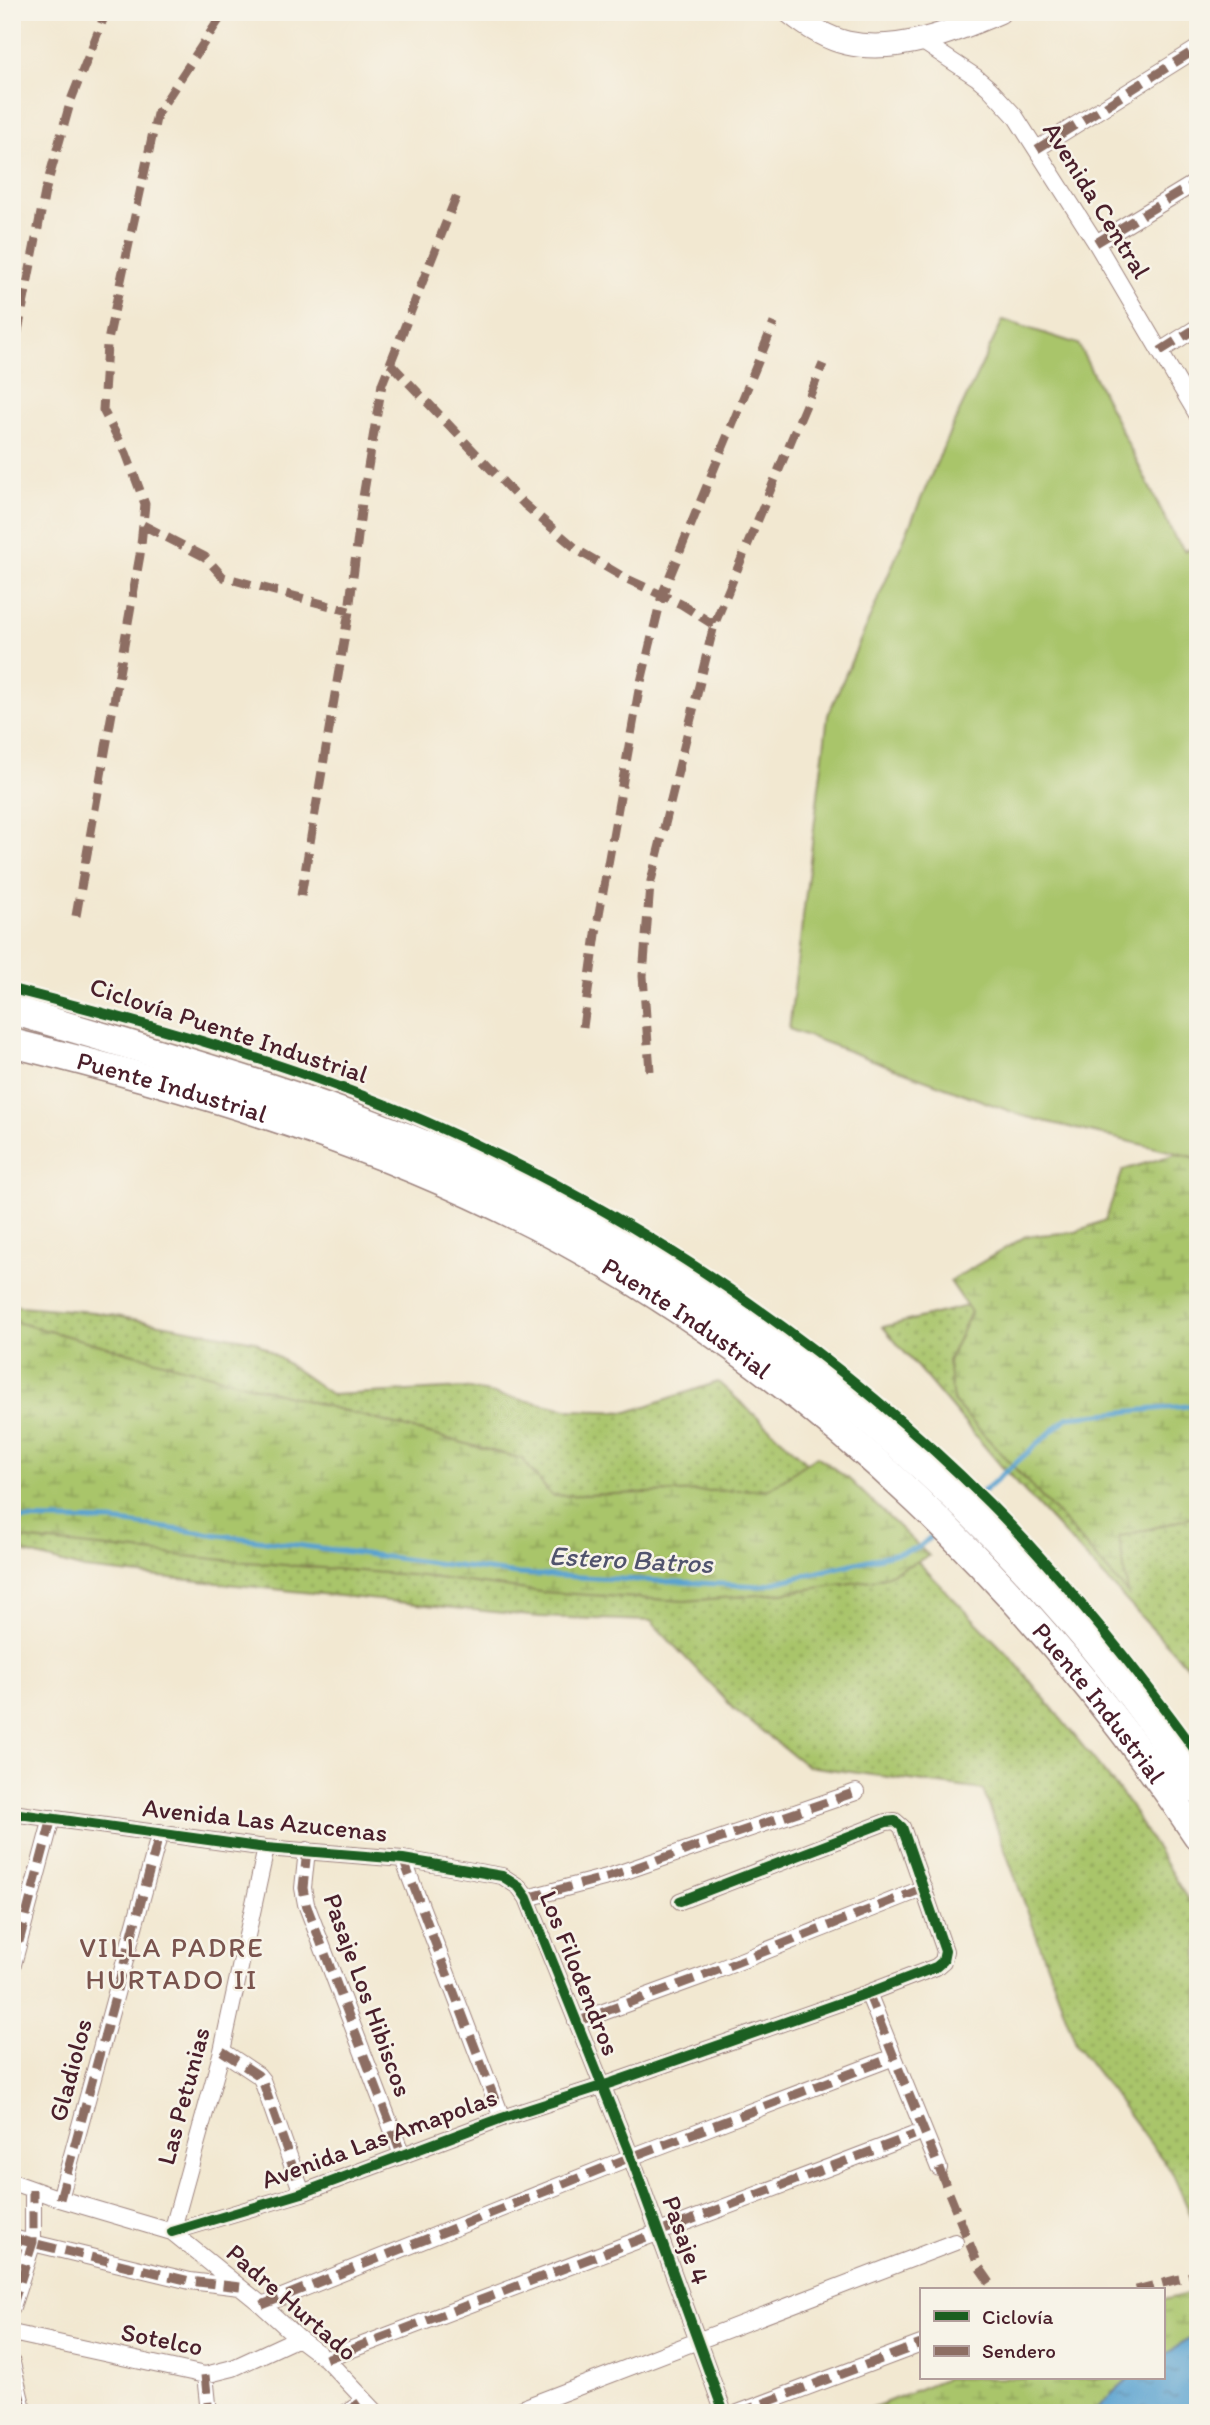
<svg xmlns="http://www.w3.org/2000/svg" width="1210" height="2425" font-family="Itim,sans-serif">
	<defs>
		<pattern id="green-dots" width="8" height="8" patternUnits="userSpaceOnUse" patternTransform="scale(1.75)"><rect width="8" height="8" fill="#a9c56b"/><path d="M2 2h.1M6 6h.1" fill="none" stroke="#8c9f58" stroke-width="1.8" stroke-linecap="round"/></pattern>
		<pattern id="wetland-marsh" width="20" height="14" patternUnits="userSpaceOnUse" patternTransform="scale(1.75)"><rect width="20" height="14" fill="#a9c56b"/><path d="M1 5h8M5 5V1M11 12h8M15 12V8" fill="none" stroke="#8c9f58"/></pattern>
		<pattern id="water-ripples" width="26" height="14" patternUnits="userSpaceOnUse" patternTransform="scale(1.75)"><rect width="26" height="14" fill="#59a2d0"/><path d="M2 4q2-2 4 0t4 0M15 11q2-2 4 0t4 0" fill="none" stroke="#4c83a9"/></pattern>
	</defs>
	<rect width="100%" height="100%" fill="#f7f3e8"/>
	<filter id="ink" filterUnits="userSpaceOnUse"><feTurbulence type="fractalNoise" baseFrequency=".0143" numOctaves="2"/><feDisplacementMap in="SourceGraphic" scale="14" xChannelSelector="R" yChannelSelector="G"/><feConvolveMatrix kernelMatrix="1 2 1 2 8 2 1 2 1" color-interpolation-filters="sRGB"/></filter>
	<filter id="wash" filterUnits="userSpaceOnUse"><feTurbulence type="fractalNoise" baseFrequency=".00686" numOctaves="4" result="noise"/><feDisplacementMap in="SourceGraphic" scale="28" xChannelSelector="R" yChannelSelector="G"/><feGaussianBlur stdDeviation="1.57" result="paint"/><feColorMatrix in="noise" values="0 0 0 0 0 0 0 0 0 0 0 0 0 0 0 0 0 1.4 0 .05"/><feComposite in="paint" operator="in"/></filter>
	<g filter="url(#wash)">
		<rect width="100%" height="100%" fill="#f2e8d1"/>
		<!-- green -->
		<path fill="url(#green-dots)" stroke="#7a724b" stroke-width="2" d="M1198 1191V1678L1002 1467 883 1327 971 1305Z
			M12 1303 20 1306 94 1312 255 1341 332 1395 465 1388 572 1410 628 1412 718 1382 920 1564 1014 1661 1125 1798 1198 1916V2231L1172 2172 1077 2046 983 1790 807 1766 735 1710 651 1621 540 1617 84 1569 12 1549Z"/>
		<!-- wetland -->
		<path fill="url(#wetland-marsh)" stroke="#7a724b" stroke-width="2" d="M1176 1154 1198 1158V1516L1119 1537 1128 1594 1069 1527 953 1401 948 1361 971 1312 950 1281 1026 1236 1076 1232 1105 1220 1123 1170Z
			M12 1321 522 1459 552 1496 769 1489 817 1456 851 1481 929 1556 879 1579 782 1593 685 1601 542 1592 422 1576 234 1561 12 1538Z
			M1198 2291V2333L1163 2356V2300Z
			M946 2378H1129L1091 2413H859Z"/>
		<!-- pitch -->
		<path fill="#a9c56b" stroke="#7a724b" stroke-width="2" d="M1003 320 1078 344 1175 538 1185 551 1198 546V1158L1023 1116 789 1029 828 715 952 427Z"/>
		<!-- water -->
		<path fill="url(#water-ripples)" stroke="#52607e" stroke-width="2" d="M1198 2333V2413H1091L1129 2378H1163V2356Z"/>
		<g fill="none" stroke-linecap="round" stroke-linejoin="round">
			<!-- stream -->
			<path stroke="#59a2d0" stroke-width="5" d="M970 1503 1068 1417 1198 1405
				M12 1519 112 1521 518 1574 761 1586 918 1548 936 1532"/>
		</g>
	</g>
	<g filter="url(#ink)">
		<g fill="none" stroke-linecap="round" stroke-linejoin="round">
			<defs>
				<path id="street" d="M920 40 976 77 989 88 1015 116 1096 243 1198 416
					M1037 149 1198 48
					M1096 243 1198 181
					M1160 351 1198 327
					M12 1813 266 1848 403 1859 502 1876 519 1887 527 1898 631 2157 724 2413
					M307 1850 303 1888 306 1904 402 2155
					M403 1859 502 2118
					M527 1898 611 1876 856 1792
					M12 1968 52 1818
					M868 1993 939 2168
					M576 2022 705 1975 924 1888
					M222 2051 258 2075 262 2080 302 2193
					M12 2182 60 2199 172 2232 262 2305 298 2338 326 2359 377 2413
					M60 2199 160 1832
					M172 2232 302 2193 502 2118 614 2082 868 1993 936 1967 943 1961 945 1951 902 1827 895 1821 886 1822 680 1901
					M172 2232 222 2051 266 1848
					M12 2238 190 2281 240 2287
					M262 2305 631 2157 886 2060
					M12 2307 33 2242V2190
					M12 2333 205 2375 233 2368 298 2338
					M326 2359 914 2135
					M12 2363 24 2413
					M205 2375 209 2413
					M345 2413 364 2400
					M510 2413 955 2242
					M738 2413 921 2344"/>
				<path id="secondary" d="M790 12C807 26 825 38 847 43 897 54 953 32 999 12"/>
				<g id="highway">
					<path d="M12 1010C159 1054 308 1094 449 1155 751 1288 1016 1515 1198 1789"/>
					<path id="s1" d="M12 1043C202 1090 393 1147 565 1241 822 1382 1036 1593 1198 1836"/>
				</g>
			</defs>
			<!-- street casing -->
			<use href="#street" stroke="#9e847e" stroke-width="18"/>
			<!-- secondary casing -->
			<use href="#secondary" stroke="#9e847e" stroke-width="25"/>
			<!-- highway casing -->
			<use href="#highway" stroke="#9e847e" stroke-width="31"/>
			<!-- street -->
			<use href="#street" stroke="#fff" stroke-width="16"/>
			<!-- secondary -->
			<use href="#secondary" stroke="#fff" stroke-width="23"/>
			<!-- highway -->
			<use href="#highway" stroke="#fff" stroke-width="28"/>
			<!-- quiet -->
			<path stroke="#8d6e63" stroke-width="9" stroke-dasharray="18 9" stroke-linecap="butt" d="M1037 149 1198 48
				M1096 243 1198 181
				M1160 351 1198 327
				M12 362 45 192 71 100 106 12
				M390 363 524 504 579 551 625 578 681 604 714 625
				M143 525 205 557 223 577 349 611
				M301 896 349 611 362 503 382 384 457 195
				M76 916 140 555 145 504 126 453 103 410 107 345 157 114 224 12
				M583 1027 598 920 639 690 662 595 774 323
				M650 1071 643 976 650 885 714 625 823 364
				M307 1850 303 1888 306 1904 402 2155
				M403 1859 502 2118
				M527 1898 611 1876 856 1792
				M12 1968 52 1818
				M868 1993 979 2267 995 2290
				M576 2022 705 1975 924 1888
				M222 2051 258 2075 262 2080 302 2193
				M60 2199 160 1832
				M12 2238 190 2281 240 2287
				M1136 2290 1198 2274
				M262 2305 631 2157 886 2060
				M12 2307 33 2242V2190
				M326 2359 914 2135
				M12 2363 24 2413
				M205 2375 209 2413
				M345 2413 364 2400
				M738 2413 921 2344"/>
			<defs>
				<path id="cycleway" d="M12 989C153 1025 293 1064 427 1122 635 1213 828 1343 989 1503 1066 1580 1134 1666 1198 1754
					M12 1813 266 1848 403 1859 502 1876 519 1887 527 1898 631 2157 724 2413
					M172 2232 302 2193 502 2118 614 2082 868 1993 936 1967 943 1961 945 1951 902 1827 895 1821 886 1822 680 1901"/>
			</defs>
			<!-- cycleway casing -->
			<use href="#cycleway" stroke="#f7f3e8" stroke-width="15"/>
			<!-- cycleway -->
			<use href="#cycleway" stroke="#1b5e20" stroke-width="10"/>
		</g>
	</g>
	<g text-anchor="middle" stroke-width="5" stroke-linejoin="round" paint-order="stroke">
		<!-- street labels -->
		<g font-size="26" fill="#4a1f2b" stroke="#f7f3e8">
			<text transform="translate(1097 200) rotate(58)" y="9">Avenida Central</text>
			<text transform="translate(229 1030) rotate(18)" y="9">Ciclovía Puente Industrial</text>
			<text dy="9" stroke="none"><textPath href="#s1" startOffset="166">Puente Industrial</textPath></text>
			<text dy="9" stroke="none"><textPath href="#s1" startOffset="733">Puente Industrial</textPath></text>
			<text dy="9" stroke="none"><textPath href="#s1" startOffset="1300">Puente Industrial</textPath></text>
			<text transform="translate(265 1820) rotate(6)" y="9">Avenida Las Azucenas</text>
			<text transform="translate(580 1973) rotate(68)" y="9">Los Filodendros</text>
			<text transform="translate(368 1995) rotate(70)" y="9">Pasaje Los Hibiscos</text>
			<text transform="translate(70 2070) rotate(-75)" y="9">Gladiolos</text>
			<text transform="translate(183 2096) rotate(-75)" y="9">Las Petunias</text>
			<text transform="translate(379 2138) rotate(-20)" y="9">Avenida Las Amapolas</text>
			<text transform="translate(686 2240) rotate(70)" y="9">Pasaje 4</text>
			<text transform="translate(292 2302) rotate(41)" y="9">Padre Hurtado</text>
			<text transform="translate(162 2339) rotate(11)" y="9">Sotelco</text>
		</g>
		<!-- water labels -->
		<g font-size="28" font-style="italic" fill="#50536d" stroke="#f7f3e8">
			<text transform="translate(631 1559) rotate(3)" y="10">Estero Batros</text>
		</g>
		<!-- neighbourhood labels -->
		<g font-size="28" letter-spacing="2" fill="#7a544e" stroke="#f7f3e8">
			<text x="172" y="1957">VILLA PADRE<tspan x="172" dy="32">HURTADO II</tspan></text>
		</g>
	</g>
	<!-- margin -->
	<rect width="1210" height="2425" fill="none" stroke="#f7f3e8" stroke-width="42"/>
	<!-- legend -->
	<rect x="920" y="2288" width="245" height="91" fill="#f7f3e8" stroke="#b29e9c" stroke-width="2"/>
	<rect x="934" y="2311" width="35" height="10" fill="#1b5e20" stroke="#b29e9c" stroke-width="2"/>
	<text x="982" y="2324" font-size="21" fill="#4a1f2b">Ciclovía</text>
	<rect x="934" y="2346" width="35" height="10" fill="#8d6e63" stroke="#b29e9c" stroke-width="2"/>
	<text x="982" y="2358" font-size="21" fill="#4a1f2b">Sendero</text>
</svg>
